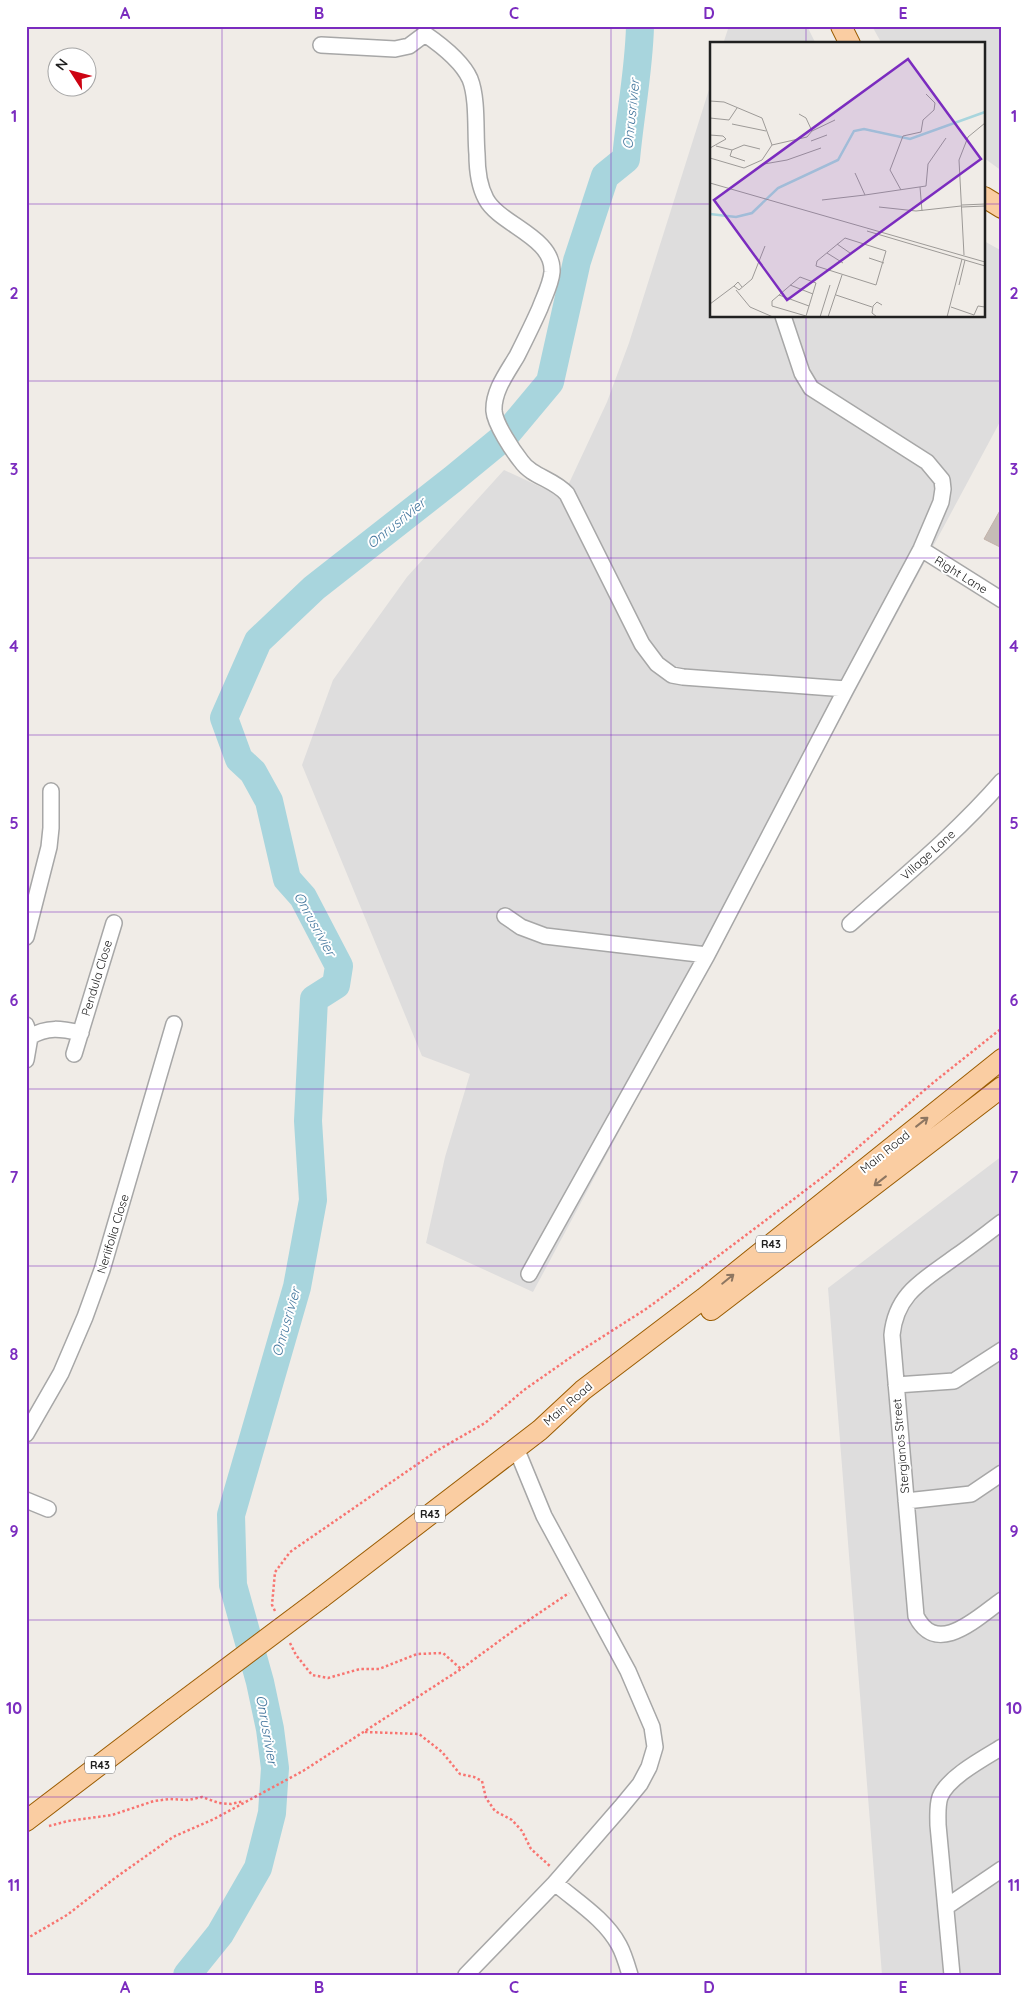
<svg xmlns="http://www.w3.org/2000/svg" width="1028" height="2001" font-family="Quicksand,sans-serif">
	<rect width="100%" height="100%" fill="#f0ece7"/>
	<!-- residential -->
	<path fill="#dedddd" d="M729 26H807L816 44H723Z
		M872 26H1002V171L984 158V44H882Z
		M712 80V316H984V241L1002 251V418L533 1292 426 1243 445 1157 470 1074 422 1056 302 765 333 680 407 577 504 470 543 488 564 494 607 402 629 343Z
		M1002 1156V1975H882L828 1288Z"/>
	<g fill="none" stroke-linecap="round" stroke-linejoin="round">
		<!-- river -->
		<path stroke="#a8d5dd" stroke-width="28" d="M187 1975 220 1934 258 1868 272 1813 275 1768 270 1729 260 1682 233 1585 231 1515 297 1287 313 1200 308 1121 314 999 336 985 339 966 303 897 287 879 269 801 253 772 239 759 224 718 258 641 314 588 453 479 504 437 550 382 577 261 605 176 626 159C630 115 639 70 640 26"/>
	</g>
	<!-- building -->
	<path fill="#c5bcb6" stroke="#c2b2a9" d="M1002 507V548L984 539Z"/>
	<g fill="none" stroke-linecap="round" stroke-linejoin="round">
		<defs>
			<path id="minor" d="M321 45 395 49 409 46 425 34C441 45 462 61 470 79 478 99 475 133 477 154 477 168 479 186 486 199 500 225 554 237 552 272 551 284 544 297 540 308 533 324 525 340 517 356 507 373 493 391 494 411 495 424 513 451 521 461 532 477 554 479 567 494L642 644 657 664 672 675 683 677 846 689
				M921 549 1002 600
				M505 916 521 927 545 936 707 955 846 689 921 549 941 502 943 489 942 480 927 462 811 388 802 373 783 316
				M850 924C902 878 956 834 1002 781
				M26 937 49 847 51 828V791
				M26 1025 30 1037 26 1060
				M30 1037C47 1026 62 1029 81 1033
				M74 1054 114 923
				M1002 1222C986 1234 971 1246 955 1257 924 1280 896 1293 892 1335L916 1616C937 1658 978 1617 1002 1600
				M529 1274 707 955
				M896 1385 954 1381 1002 1350
				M26 1434 61 1373 85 1317 102 1270 174 1024
				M26 1500 48 1509
				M906 1501 971 1494 1002 1473
				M555 1883C577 1902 605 1919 619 1945 624 1954 627 1965 630 1975
				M946 1907 1002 1869
				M466 1975 555 1883 621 1807 640 1784 649 1767 655 1747 652 1727 628 1671 544 1516 516 1448
				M952 1975 938 1825C938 1816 937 1806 940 1797 948 1777 984 1758 1002 1747"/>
			<path id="major" d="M841 26 850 44
				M984 197 1002 208
				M711 1310 1002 1087
				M321 1598 540 1430 583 1390 704 1298 1002 1059
				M26 1821 173 1709"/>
		</defs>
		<!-- minor casing -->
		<use href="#minor" stroke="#a7a7a7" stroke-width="18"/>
		<!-- major casing -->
		<use href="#major" stroke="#9a5c02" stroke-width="22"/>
		<!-- path -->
		<path stroke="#f87470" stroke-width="2.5" stroke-dasharray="2.5 2.5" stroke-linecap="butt" d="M275 1611 272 1605 275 1572 290 1552 438 1450 485 1423 524 1390 574 1355 646 1309 717 1257 827 1174 934 1082 1002 1028
			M290 1643 296 1655 312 1675 328 1678 360 1669H379L417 1654 443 1653 461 1669
			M365 1732 419 1734 442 1752 460 1774 474 1777 482 1781 486 1798 495 1811 512 1820 522 1831 531 1849 551 1867
			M49 1826 68 1821 112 1815 154 1801 170 1799 188 1800 202 1797 219 1803 231 1804 244 1801
			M26 1939 67 1915 115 1878 173 1837 214 1819 303 1771 461 1669 517 1628 569 1593"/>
		<!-- minor -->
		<use href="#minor" stroke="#fff" stroke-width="15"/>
		<!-- major -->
		<use href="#major" stroke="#facda2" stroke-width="20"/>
		<defs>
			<path id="major-bridge" d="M173 1709 321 1598"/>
		</defs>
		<!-- major-bridge casing -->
		<use href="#major-bridge" stroke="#9a5c02" stroke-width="22" stroke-linecap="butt"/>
		<!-- major-bridge -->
		<use href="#major-bridge" stroke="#facda2" stroke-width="20"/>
	</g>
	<!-- one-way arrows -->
	<defs><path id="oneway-shaft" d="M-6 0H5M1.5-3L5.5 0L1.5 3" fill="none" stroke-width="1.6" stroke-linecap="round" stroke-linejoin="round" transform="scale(1.25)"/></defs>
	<g stroke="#8d7661">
		<use href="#oneway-shaft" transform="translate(922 1122) rotate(-38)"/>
		<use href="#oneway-shaft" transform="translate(880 1181) rotate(142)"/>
		<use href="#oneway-shaft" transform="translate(728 1279) rotate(-39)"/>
	</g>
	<!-- grid -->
	<path fill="none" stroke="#7b2cbf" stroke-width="1" stroke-opacity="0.55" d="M222 26V1975M417 26V1975M611 26V1975M806 26V44M26 204H712M984 204H1002M806 316V1975M26 381H1002M26 558H1002M26 735H1002M26 912H1002M26 1089H1002M26 1266H1002M26 1443H1002M26 1620H1002M26 1797H1002"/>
	<g text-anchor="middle" stroke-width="4" stroke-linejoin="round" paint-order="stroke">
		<!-- shield labels -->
		<g fill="#fff" stroke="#636363" stroke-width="1">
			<rect x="756" y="1235.5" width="30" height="17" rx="4"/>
			<rect x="415" y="1505.5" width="30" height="17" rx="4"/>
			<rect x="85" y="1756.5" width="30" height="17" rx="4"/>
		</g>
		<g font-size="11" font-weight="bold" fill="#202020">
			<text x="771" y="1248">R43</text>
			<text x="430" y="1518">R43</text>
			<text x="100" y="1769">R43</text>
		</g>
		<!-- street labels -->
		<g font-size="12" fill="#202020" stroke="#fff">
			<text transform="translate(961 575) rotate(32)" y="4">Right Lane</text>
			<text transform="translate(928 855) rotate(-42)" y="4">Village Lane</text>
			<text transform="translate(97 978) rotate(-73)" y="4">Pendula Close</text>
			<text transform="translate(885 1152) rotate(-39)" y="4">Main Road</text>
			<text transform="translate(113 1234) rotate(-73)" y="4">Neriifolia Close</text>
			<text transform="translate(568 1404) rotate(-41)" y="4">Main Road</text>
			<text transform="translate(901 1446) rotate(-95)" y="4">Stergianos Street</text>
		</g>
		<!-- water labels -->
		<g font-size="14" font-style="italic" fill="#47799f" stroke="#fff">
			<text transform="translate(631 114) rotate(-84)" y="5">Onrusrivier</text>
			<text transform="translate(396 523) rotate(-39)" y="5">Onrusrivier</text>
			<text transform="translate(315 924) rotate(61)" y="5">Onrusrivier</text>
			<text transform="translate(286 1322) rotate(-74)" y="5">Onrusrivier</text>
			<text transform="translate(267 1730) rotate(80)" y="5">Onrusrivier</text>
		</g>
	</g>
	<!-- overview -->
	<g transform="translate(710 42)">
		<rect width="275" height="275" fill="#f0ece7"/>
		<path fill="none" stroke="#a8d5dd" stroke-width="2.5" d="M0 172 26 175 42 171 68 146 128 118 144 89 154 87 200 97 275 70"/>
		<path fill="none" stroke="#9d9a97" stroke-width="1" d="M0 59 14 60 52 76 62 103M89 72 96 76 102 89M0 76 19 78 27 66M22 82 56 89M102 89 125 78M0 93 13 94 16 97 0 106M101 99 117 93M62 103 97 95 102 89M6 104 22 108 34 103 50 107M22 108 20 114 35 119M0 116 34 126 52 118 62 103M54 122 77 118 111 106M145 131 155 153 216 144 218 122 236 96M0 141 275 220M210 145 212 169M191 148 180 128 193 94 211 90 213 78 224 68 225 61 216 52M112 158 155 153M252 163 275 162M169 165 206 169 251 164M252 165 275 164M157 189 275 224M135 196 176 209 166 243 106 224 107 219ZM127 202 140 211M117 211 133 221M254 213 249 118 258 95 275 81M159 216 174 221M90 235 106 241 96 274 62 264V259ZM80 243 103 252M249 243 255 218M32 245 28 240 24 244 29 248 42 237 55 204M26 248 40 265 63 275M69 253 99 264M126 253 162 265M0 262 24 244M241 265 264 273M264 273 268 264 275 265M110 275 120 243M118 275 132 233M167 275 162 271 163 264 167 260 172 263M237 275 252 217"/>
		<path fill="#7b2cbf" fill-opacity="0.15" stroke="#7b2cbf" stroke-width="2.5" d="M198 17 271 117 77 258 4 158Z"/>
		<rect width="275" height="275" fill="none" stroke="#202020" stroke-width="2.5"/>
	</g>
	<!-- border -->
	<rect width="1028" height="2001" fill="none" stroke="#ffffff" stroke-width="55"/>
	<!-- north arrow -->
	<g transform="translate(72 72) rotate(306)"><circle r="24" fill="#ffffff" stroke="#a6a6a6"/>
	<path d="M0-4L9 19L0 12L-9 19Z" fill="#cd0312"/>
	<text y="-8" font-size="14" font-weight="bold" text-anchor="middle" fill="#202020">N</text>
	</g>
	<rect x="28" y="28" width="972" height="1946" fill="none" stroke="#7b2cbf" stroke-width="2"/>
	<g font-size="16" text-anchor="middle" font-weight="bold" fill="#7b2cbf">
		<text x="125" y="19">A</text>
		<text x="319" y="19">B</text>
		<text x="514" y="19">C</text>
		<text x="709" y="19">D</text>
		<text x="903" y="19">E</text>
		<text x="14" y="122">1</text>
		<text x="1014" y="122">1</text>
		<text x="14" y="299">2</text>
		<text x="1014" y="299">2</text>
		<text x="14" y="475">3</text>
		<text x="1014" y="475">3</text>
		<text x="14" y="652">4</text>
		<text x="1014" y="652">4</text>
		<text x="14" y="829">5</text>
		<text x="1014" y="829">5</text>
		<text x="14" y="1006">6</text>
		<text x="1014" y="1006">6</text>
		<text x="14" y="1183">7</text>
		<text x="1014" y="1183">7</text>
		<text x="14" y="1360">8</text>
		<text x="1014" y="1360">8</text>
		<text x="14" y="1537">9</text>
		<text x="1014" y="1537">9</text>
		<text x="14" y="1714">10</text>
		<text x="1014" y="1714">10</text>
		<text x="14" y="1891">11</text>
		<text x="1014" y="1891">11</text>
		<text x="125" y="1993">A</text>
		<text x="319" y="1993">B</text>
		<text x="514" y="1993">C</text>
		<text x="709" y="1993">D</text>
		<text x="903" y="1993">E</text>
	</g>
</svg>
